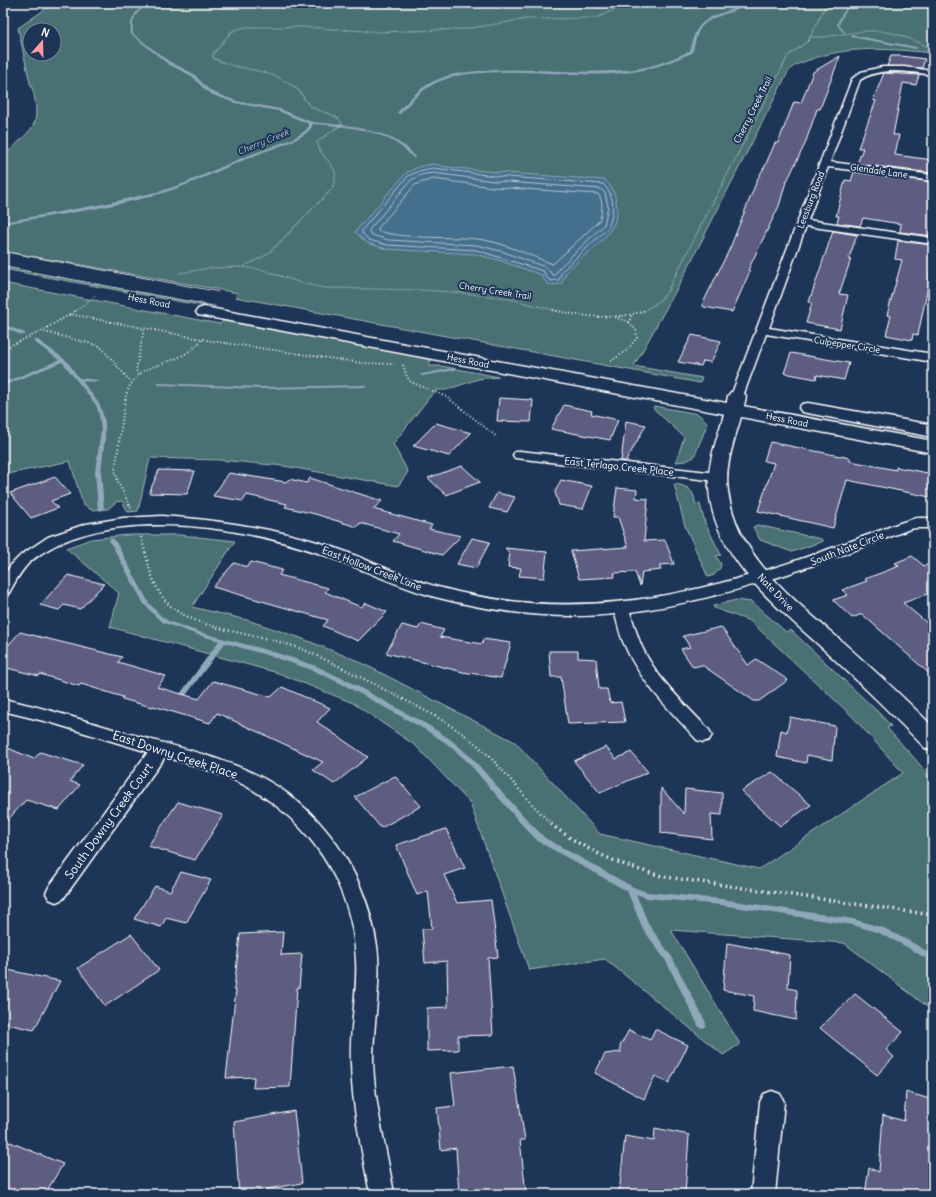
<svg xmlns="http://www.w3.org/2000/svg" width="936" height="1197" font-family="Delius,sans-serif">
	<rect width="100%" height="100%" fill="#1d3557"/>
	<filter id="ink" filterUnits="userSpaceOnUse"><feTurbulence type="fractalNoise" baseFrequency=".025" numOctaves="2"/><feDisplacementMap in="SourceGraphic" scale="8" xChannelSelector="R" yChannelSelector="G"/><feConvolveMatrix kernelMatrix="1 2 1 2 8 2 1 2 1" color-interpolation-filters="sRGB"/></filter>
	<g filter="url(#ink)">
		<!-- green -->
		<path fill="#4a7072" stroke="#a4b8b8" fill-rule="evenodd" d="M54 3H933V53C892 49 849 45 809 60 801 63 794 64 788 72L679 285 634 366 702 378 700 383 235 297 238 293 3 251V157C10 150 28 134 33 126 39 115 35 93 30 83L18 28ZM30 30H54V54H30Z
			M3 264 213 303 209 307 3 269Z
			M3 283 220 324 223 321 432 359 428 366H441L499 377 478 379 446 390H437L432 394 393 444 408 472 398 486 284 466 220 460 150 458 138 511 128 512 122 501 116 502 108 509 91 510 85 505H83L70 461 3 475Z
			M654 406 698 414 706 421 707 425 694 457 686 461 676 462 684 437 653 408Z
			M674 484C686 485 695 490 695 503L700 504 705 523 721 555 716 556 721 564 720 568 714 575 708 577 685 526Z
			M757 525 821 539 823 541 792 552 760 540 753 527Z
			M127 535H180L235 541 192 607 247 620 298 637 358 661 515 742 600 834 759 869 903 773 852 716 750 621 714 608 713 606 736 600 752 602 786 632 791 630 878 712 891 726 887 728 916 760 932 780 933 779V1011L844 943 671 930 740 1044 723 1055 605 959 529 970 470 803 416 746 353 703 278 673 110 627 119 593 66 548 91 539Z"/>
		<!-- water -->
		<path fill="#456f8d" stroke="#8fa9bb" d="M433 164 447 167 494 172 605 180C612 187 614 191 616 201 624 234 584 252 566 273 564 276 563 281 561 284L549 285 544 280 542 275 498 260 474 254 386 249 367 243 355 232 406 173 418 167Z"/>
		<g fill="none" stroke-linecap="round" stroke-linejoin="round">
			<!-- shore -->
			<path stroke="#b5c5d1" stroke-width="1" d="M433 168 494 176 603 184C616 197 614 212 608 228L562 271 559 280 551 281 547 278 543 271 476 250 387 245 369 240 362 233V230L408 176 419 171Z
				M433 173 494 181 601 189 605 193 608 206 604 225 559 268 554 276 545 267 501 251 476 245 388 240 372 235 369 232V230L411 180 421 175Z
				M433 179 493 187 598 194C604 201 602 213 599 221L553 264C530 256 501 241 477 239 444 236 410 240 378 231V228L415 185Z"/>
			<!-- stream -->
			<path fill="#8fa9bb" fill-rule="evenodd" d="M148 3H151C138 11 131 16 133 34L170 62 194 74 207 88 215 93 236 101 280 109 312 122 352 126 382 134 395 140 406 147 416 157 413 158C410 155 407 151 404 149 381 129 342 126 313 124 309 139 272 148 259 154 227 166 196 183 163 193 111 208 56 215 3 224V222L103 204 161 191 185 183 244 157 292 139 305 131 309 126V124L278 111 235 103 213 95 205 90 192 76 168 64 131 34C129 19 135 10 148 3Z
				M747 3H750C736 14 710 14 700 29 696 35 695 45 692 53 676 60 660 66 643 70 597 80 547 70 500 72 481 73 460 73 443 80 425 86 412 100 400 114L397 113C409 99 422 85 439 79 458 71 479 71 499 70 546 68 594 76 641 68 658 65 674 58 690 51 692 44 693 34 698 28 708 13 732 12 747 3Z
				M849 3H851L841 19 839 25 845 32 844 33 837 25 839 19Z
				M852 35 916 47 917 48 916 49 851 37Z
				M3 324 25 333V335H21L3 327Z
				M34 340H38L67 361 79 378 98 380 100 381 98 382 82 381 100 405 105 422V438L101 472 104 509 103 510 101 511 98 509 95 472 101 431 99 414 96 405 63 363 62 362 3 386V383L59 360 34 342Z
				M453 368 455 369V370L422 376 420 375 422 374Z
				M157 383 261 387 365 385 367 386 365 387 261 389 159 385 157 384Z
				M112 538 115 540 149 603 160 615 168 621 199 632 274 652 316 666 346 680 428 725 450 739 471 757 529 822 545 838 633 887 647 892 721 899 853 919 884 928 913 943 933 955V963L907 947 879 933 853 925 721 905 647 898 636 894 649 925 672 957 705 1021 706 1024 705 1027 702 1028 699 1027 666 961 643 929 627 891 539 842 523 826 467 761 446 743 424 729 342 684 312 670 270 656 225 643 181 702H177L176 700 177 698 219 641 195 634 164 623 156 617 144 604 109 540Z"/>
		</g>
		<!-- building -->
		<path fill="#5c5d80" stroke="#fff" d="M840 56 820 109H817L805 144 785 185 779 206 748 270 750 271 732 312 704 307V306L702 305 730 248 758 178 765 166 775 143H778L794 102 801 103 813 72Z
			M891 56H901L925 59 922 68 887 66Z
			M884 73 919 75 916 85 903 83 893 135H899L895 155 933 160V173L857 164 863 148H858L876 101 873 100Z
			M854 172 933 182V236L900 232 901 224 863 218 860 226 837 223 839 216H836L845 180 851 181Z
			M833 231 857 235 849 258 851 259 839 294 848 295 840 329 806 323 812 303 809 302Z
			M898 241 933 245 929 281 918 335 913 334 912 340 886 335 891 316 887 315 902 260 895 259Z
			M692 335 721 341 711 362 703 361 701 366 678 362Z
			M791 353 849 363 844 380 817 375 816 379 784 373Z
			M499 398 533 400 531 422 497 421Z
			M564 405 592 411 591 414 618 420 610 440 551 429Z
			M626 421 646 425 626 461H621Z
			M436 423 471 433 449 456 413 446Z
			M770 442 850 458V461L896 470V467L933 474 930 497 847 480 833 528 758 511 774 463 764 461Z
			M462 466 480 482 446 495 428 478Z
			M159 470 195 471 187 494 149 493Z
			M229 473 286 482 289 479 307 483 310 478 382 501 373 509 432 525 429 529 461 536 442 555 393 541 399 534 360 523 357 527 315 514 285 507 287 504 247 495 243 501 213 496Z
			M55 477 70 494 51 501 58 508 31 518 10 493Z
			M561 480 592 486 583 509 559 505 555 492Z
			M617 488 637 490 636 498 648 499 644 541 665 540 674 564 659 565 661 570 642 572 640 586 635 572 614 573 615 577 579 579 571 551 628 547 618 517H613Z
			M497 493 515 497 507 512 489 508Z
			M472 538 490 542 476 568 457 564Z
			M505 548 547 552 544 578 519 576 521 568 508 567 510 553Z
			M912 556 924 566 933 563V592L903 603 933 628V677L862 614 852 618 833 600 848 595 842 590 867 581 865 579 899 566 895 563Z
			M251 562 282 570 279 575 328 588 325 592 361 607 366 603 387 612 358 641 323 626 328 620 213 587 234 563 247 567Z
			M68 575 104 584 80 609 64 605 59 610 40 605Z
			M421 624 444 630 440 637 482 644 483 639 511 643 501 678 463 672 386 653 402 625 418 629Z
			M721 627 748 665 756 659 788 680 759 701H754L702 665 693 667 681 649 690 647 683 636Z
			M20 632 122 657 118 662 166 676 157 687 199 699 213 681 271 697 282 687 330 708 317 722 368 757 334 784 313 770 323 762 217 713 210 723 153 706 152 707 122 699 123 697 81 684 79 686 40 674 39 676 3 667V651Z
			M549 651H578V658L596 659 599 689H607L610 703 621 702 625 722 568 724 561 677H551Z
			M790 717 835 726 832 760 807 755 806 763 777 757 781 730 787 732Z
			M3 746 34 759 40 752 83 765 70 781 80 785 59 810 26 800 3 825Z
			M606 747 616 759 631 752 648 772 600 793 574 761Z
			M772 772 811 805 780 826 741 791Z
			M395 776 421 806 381 828 355 797Z
			M661 788 684 814 685 789 722 793V815L711 814 712 839 661 833Z
			M178 802 223 815 195 860 148 846Z
			M446 829 465 868 444 875 457 903 491 900 498 957 488 958 493 1035 458 1036V1050L427 1051V1008L448 1007 447 961 425 963 422 929H432L428 891 417 895 396 845Z
			M181 872 211 880 186 923 166 918 161 927 134 919 155 886 170 891Z
			M283 932 281 955 302 954 299 988H297L290 1087 253 1088 254 1077 226 1078 236 990H234L240 934Z
			M131 934 159 970 105 1006 78 968Z
			M727 943 790 955 788 988 797 990 796 1020 753 1011 754 996 723 990Z
			M3 969 60 981 34 1030 3 1023Z
			M855 994 903 1032 886 1050 894 1057 877 1075 820 1028Z
			M655 1029 688 1045 669 1083 655 1076 644 1099 595 1073 605 1054 621 1052 620 1046 629 1030 650 1040Z
			M513 1066 525 1140H520L526 1194H459L456 1148 441 1150 437 1108 455 1106 451 1073Z
			M906 1092 933 1100V1194H865L869 1168 879 1172 883 1115 904 1121Z
			M294 1111 302 1183 239 1194 234 1122Z
			M655 1128 689 1135 685 1194H619L625 1136 654 1141Z
			M10 1142 63 1164 45 1194H3V1152Z"/>
		<g fill="none" stroke-linecap="round" stroke-linejoin="round">
			<defs>
				<path id="minor" d="M882 67H904L933 71V75C909 72 881 66 860 80L830 162 933 175V181L828 167 808 220 933 238V244L806 226 769 328 933 354V362L766 334 743 396 742 399H732L731 396 852 79 861 72Z
					M520 451 717 473 722 474 724 477 722 480 717 481 515 458 513 455 515 452Z
					M162 516C218 520 274 528 327 545 366 558 403 578 442 588 605 632 749 580 900 523L916 518H933V528H916L910 529C820 564 727 599 630 612 634 624 637 636 642 647 657 679 685 704 709 730L712 735 709 740 703 742 697 740C671 711 641 683 625 646 620 636 618 625 615 614 555 620 493 612 435 597 395 586 357 566 318 553 238 525 101 504 31 561 21 570 15 582 9 593L3 594V577L11 565 21 555 48 537 86 524 123 518Z
					M3 699C48 708 90 723 134 735 174 746 216 756 253 773 321 805 366 872 377 946 382 983 373 1022 373 1060 374 1105 387 1150 394 1194H370C362 1151 352 1107 351 1063 349 1028 358 994 356 960 353 884 309 819 242 784 218 772 191 764 165 757L63 899 56 902 49 899 46 893 49 887 148 752 52 723 3 711Z
					M772 1091 780 1094 784 1102 775 1194H751L760 1102 764 1094Z"/>
				<path id="tertiary" d="M737 391 743 392 746 396C741 427 723 459 728 491 737 560 799 603 847 646 876 672 906 699 933 727V751L925 748C895 717 864 687 832 657 783 611 715 562 709 490 706 459 723 427 728 396L731 392Z"/>
				<path id="secondary" d="M204 307 933 441V453L198 315 196 312 198 309Z
					M808 403 933 425V437L802 412 799 408 802 404Z"/>
			</defs>
			<!-- minor casing -->
			<use href="#minor" stroke="#fff" stroke-width="3"/>
			<!-- tertiary casing -->
			<use href="#tertiary" stroke="#fff" stroke-width="3"/>
			<!-- secondary casing -->
			<use href="#secondary" stroke="#fff" stroke-width="3"/>
			<!-- path-far3 -->
			<path stroke="#fff" stroke-width="1.5" stroke-dasharray="0.5 1.5" stroke-linecap="butt" d="M810 37C830 38 848 32 868 31 891 29 913 40 933 49
				M242 267 263 257 271 251 331 190C345 165 322 163 317 142L342 124C339 114 322 113 314 108 305 104 304 96 298 90 295 87 289 84 285 81 263 68 236 70 213 58V54L232 31 245 27H303L381 32 465 29 526 19 596 18 612 11 621 3
				M179 273 210 268 242 267 263 270 301 283 324 288 424 290 464 293 505 298 558 311
				M76 311 96 295
				M643 311 654 305 666 294 788 56 808 41 827 3"/>
			<!-- path-far2 -->
			<path stroke="#fff" stroke-width="2" stroke-dasharray="1 2.5" stroke-linecap="butt" d="M553 310C584 317 616 321 646 310
				M69 314 212 341 362 363 394 364
				M615 317 629 322
				M41 331 100 346 131 382
				M3 349 40 332 77 310
				M611 361 626 351 637 338 636 330 629 322 632 314
				M403 365 407 377 411 382 447 397 497 437
				M138 375 136 370 144 329
				M131 508 118 482 115 470 126 395C138 362 160 369 185 354 192 350 197 345 202 340"/>
			<!-- path-far1 -->
			<path stroke="#fff" stroke-width="2.5" stroke-dasharray="1 3" stroke-linecap="butt" d="M141 537C149 563 152 595 177 611 212 633 265 634 304 650 334 663 364 679 393 694 422 709 451 723 476 744 504 768 525 800 553 825"/>
			<!-- path -->
			<path stroke="#fff" stroke-width="3.5" stroke-dasharray="1.5 4" stroke-linecap="butt" d="M551 824C585 851 624 867 666 877L933 915"/>
			<!-- minor -->
			<use href="#minor" fill="#1d3557" fill-rule="evenodd"/>
			<!-- tertiary -->
			<use href="#tertiary" fill="#1d3557" fill-rule="evenodd"/>
			<!-- secondary -->
			<use href="#secondary" fill="#1d3557" fill-rule="evenodd"/>
			<defs>
				<path id="secondary-bridge" d="M3 259 217 299"/>
			</defs>
			<!-- secondary-bridge casing -->
			<use href="#secondary-bridge" stroke="#fff" stroke-width="16" stroke-linecap="butt"/>
			<!-- secondary-bridge -->
			<use href="#secondary-bridge" stroke="#1d3557" stroke-width="14"/>
		</g>
	</g>
	<g text-anchor="middle" stroke-width="4" stroke-linejoin="round" paint-order="stroke">
		<!-- far-street labels -->
		<g font-size="9" fill="#fff" stroke="#1d3557">
			<text transform="translate(753 110) rotate(-63)" y="3">Cherry Creek Trail</text>
			<text transform="translate(879 171) rotate(8)" y="3">Glendale Lane</text>
			<text transform="translate(811 200) rotate(-69)" y="3">Leesburg Road</text>
			<text transform="translate(495 291) rotate(9)" y="3">Cherry Creek Trail</text>
			<text transform="translate(149 301) rotate(11)" y="3">Hess Road</text>
			<text transform="translate(847 345) rotate(9)" y="3">Culpepper Circle</text>
			<text transform="translate(468 361) rotate(11)" y="3">Hess Road</text>
			<text transform="translate(787 420) rotate(11)" y="3">Hess Road</text>
		</g>
		<!-- far-water labels -->
		<g font-size="9" font-style="italic" fill="#b5c5d1" stroke="#1d3557">
			<text transform="translate(263 142) rotate(-22)" y="3">Cherry Creek</text>
		</g>
		<!-- street labels -->
		<g font-size="10" fill="#fff" stroke="#1d3557">
			<text transform="translate(619 466) rotate(6)" y="4">East Terlago Creek Place</text>
			<text transform="translate(847 548) rotate(-21)" y="4">South Nate Circle</text>
			<text transform="translate(372 568) rotate(21)" y="4">East Hollow Creek Lane</text>
			<text transform="translate(776 592) rotate(46)" y="4">Nate Drive</text>
		</g>
		<!-- near-street labels -->
		<g font-size="12" fill="#fff" stroke="#1d3557">
			<text transform="translate(175 755) rotate(18)" y="4">East Downy Creek Place</text>
			<text transform="translate(109 821) rotate(-54)" y="4">South Downy Creek Court</text>
		</g>
	</g>
	<!-- margin -->
	<rect width="936" height="1197" fill="none" stroke="#1d3557" stroke-width="16"/>
	<rect x="8" y="8" width="920" height="1181" fill="none" stroke="#fff" stroke-width="1.5" filter="url(#ink)"/>
	<!-- north arrow -->
	<g transform="translate(42 42) rotate(20)"><circle r="19" fill="#1d3557" stroke="#77869a"/>
	<path d="M0-3L7 15L0 10L-7 15Z" fill="#ff9aa2"/>
	<text y="-6" font-size="11" font-weight="bold" text-anchor="middle" fill="#ffffff">N</text>
	</g>
</svg>
